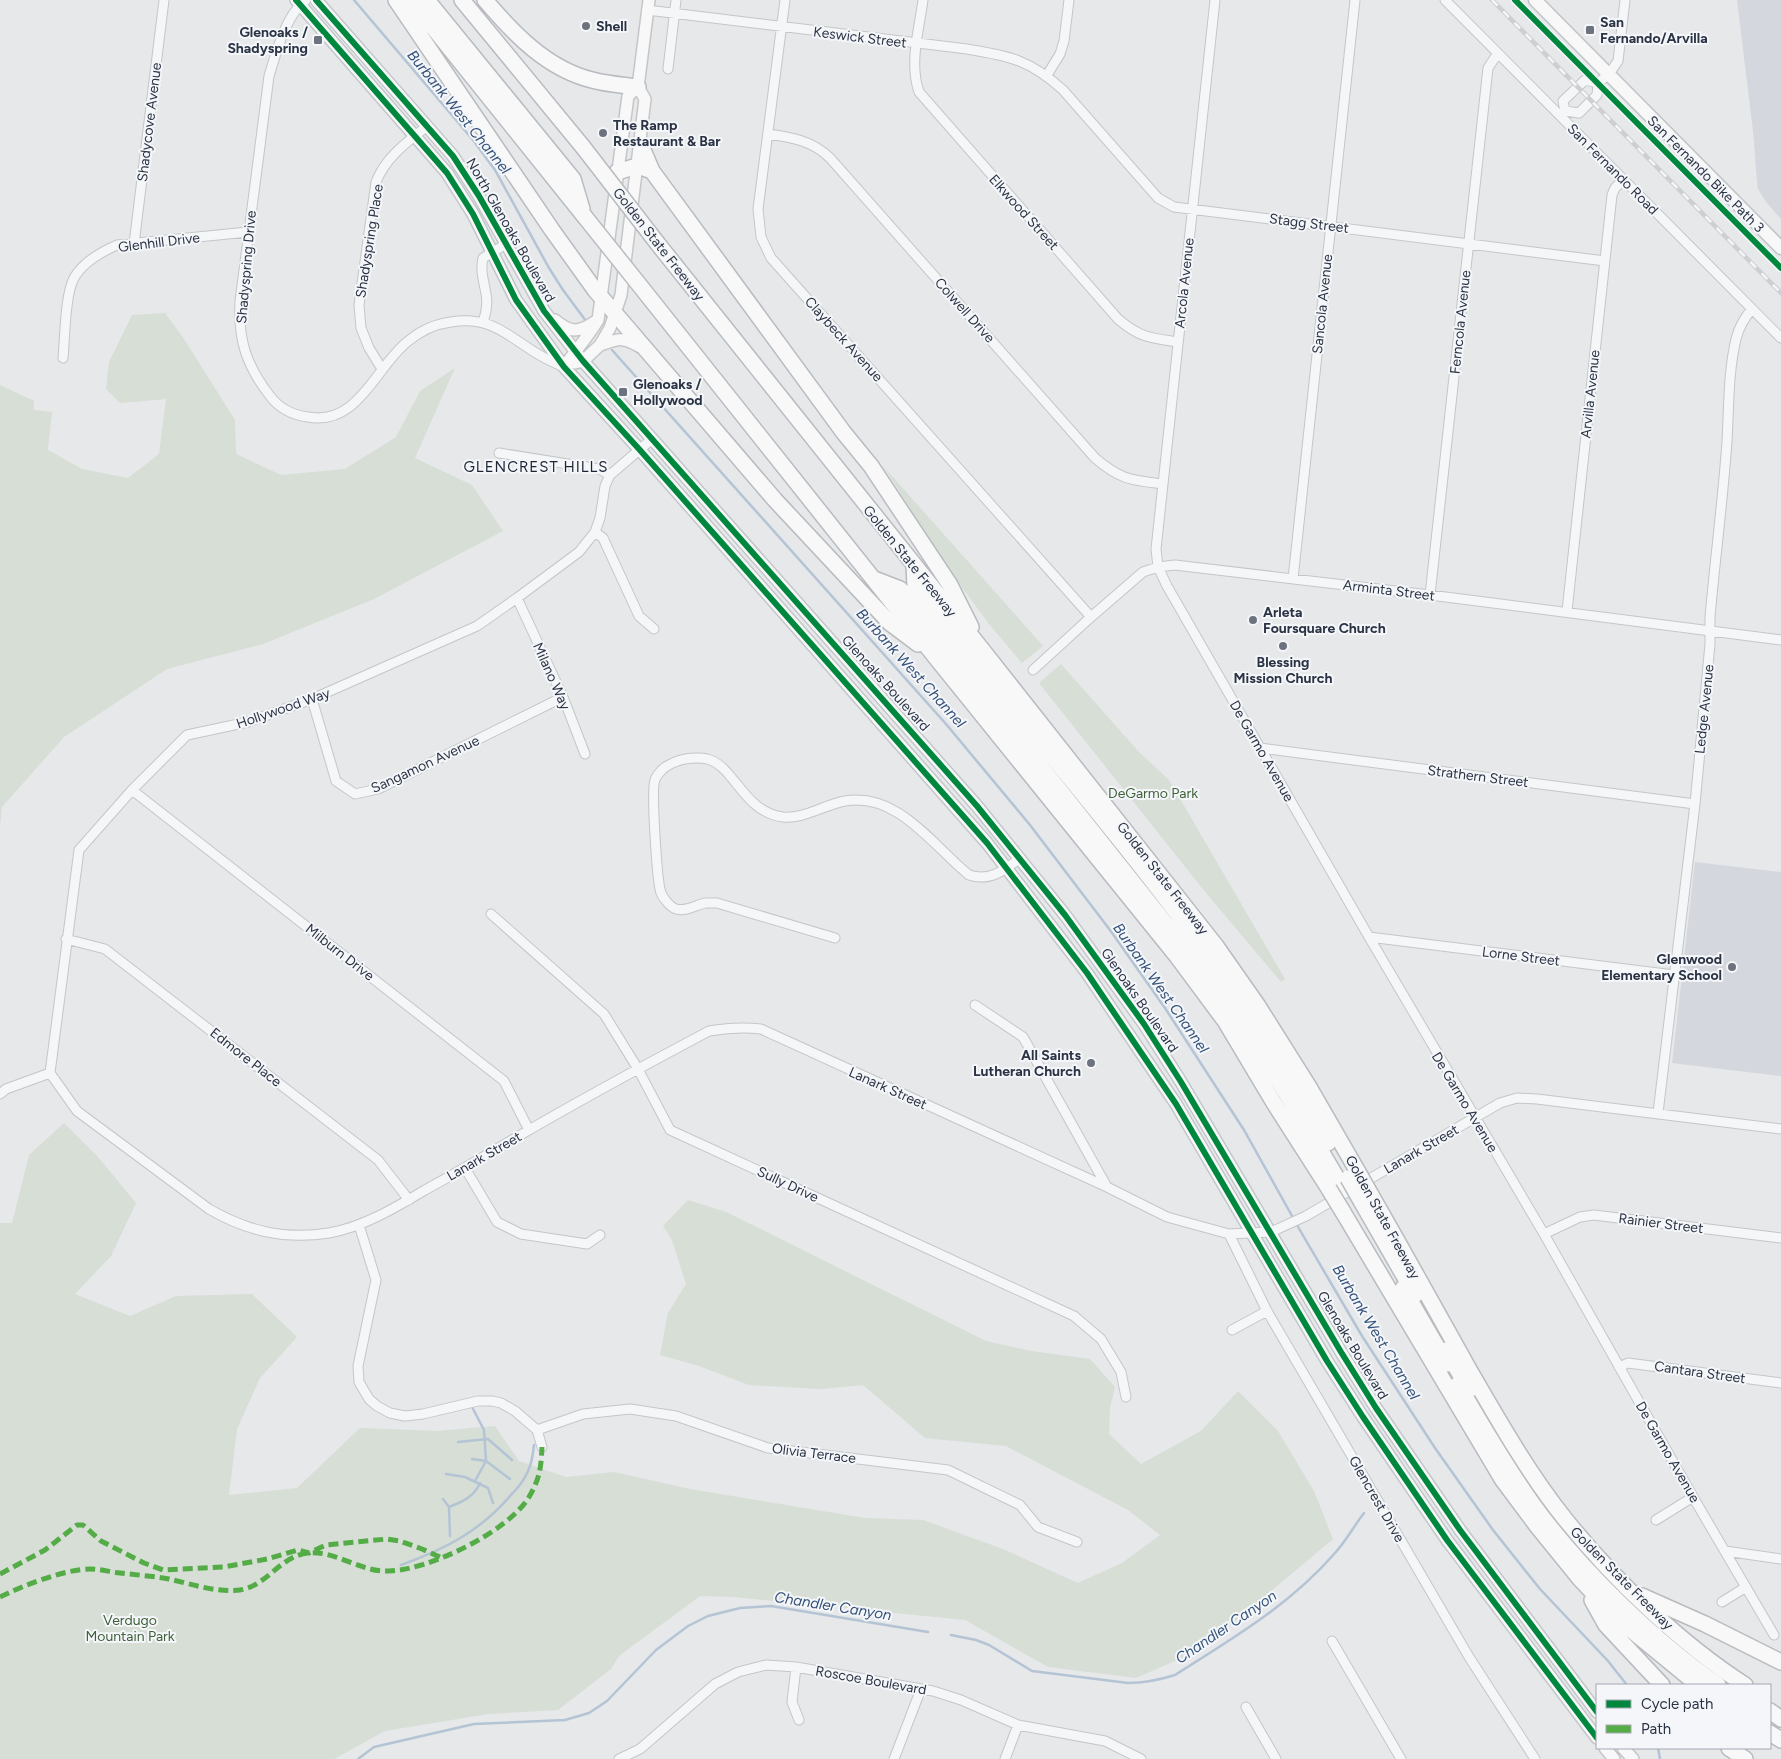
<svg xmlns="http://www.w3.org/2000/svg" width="1781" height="1759" font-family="Figtree,sans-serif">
	<rect width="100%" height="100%" fill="#e6e8ea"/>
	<!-- built -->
	<path fill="#d4d7dd" d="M1737 0H1781V219L1766 202 1758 189 1757 181 1753 131Z
		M1695 862 1781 872V1076L1672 1063Z"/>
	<!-- green -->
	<path fill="#d6ded6" d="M165 313 184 339 235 420 236 454 281 475 345 469 396 437 420 391 455 368 415 458 472 485 503 531 374 599 263 644 167 669 64 737 2 807 0 827V385L34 401V410L52 412 48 450 82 469 128 478 159 454 166 399 120 403 106 389 109 362 132 315Z
		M884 467 1043 646 1022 663 989 624 945 564Z
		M1061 664 1139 752 1169 780 1285 979 1281 982 1202 888 1039 683Z
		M64 1123 97 1156 136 1203 111 1256 75 1294 130 1316 176 1296 252 1294 297 1337 260 1378 237 1429 229 1495 297 1488 360 1428 437 1431 495 1426 519 1461 566 1477 614 1472 690 1489 865 1518 923 1520 1003 1549 1078 1583 1122 1563 1160 1535 1128 1510 1006 1446 925 1438 863 1385 821 1389 749 1385 699 1366 660 1355 668 1313 686 1284 672 1240 663 1226 688 1200 726 1212 986 1341 1031 1351 1090 1359 1115 1387 1110 1408 1109 1434 1141 1464 1201 1431 1238 1391 1278 1431 1314 1491 1333 1539 1202 1649 1136 1678 1048 1667 965 1620 734 1597 700 1596 619 1656 611 1669 558 1710 488 1714 385 1731 334 1759H0V1223H12L29 1155Z"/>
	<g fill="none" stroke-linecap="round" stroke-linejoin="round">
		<!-- stream -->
		<path stroke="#b4c4d5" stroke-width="2.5" d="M354 0 473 140 495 170 549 268 563 290 586 321
			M612 350 946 724 1030 825 1110 930 1165 1008 1244 1130 1301 1232 1362 1336 1435 1448 1493 1530 1540 1589 1608 1661 1627 1685
			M471 1405 484 1430 486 1461 475 1481
			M458 1442 488 1439 512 1460
			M472 1459 486 1461 510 1479
			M446 1474 465 1477 488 1488 493 1503
			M443 1499 449 1507 450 1536
			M449 1507C462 1502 474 1497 480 1483
			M401 1565C445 1549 479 1532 510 1496 517 1489 524 1481 528 1471 532 1463 533 1454 534 1445
			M951 1635 976 1640 989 1645 1032 1671 1128 1683C1144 1683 1159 1680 1175 1675 1232 1639 1290 1605 1335 1553 1346 1541 1354 1526 1364 1513
			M1658 1748 1660 1759
			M358 1759 374 1747 474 1724 565 1720 589 1713 607 1701 656 1650 688 1626 708 1616 740 1608 771 1606 928 1632"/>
		<defs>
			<path id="street" d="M306 0C286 14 276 53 269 76L240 301C238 340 246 365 270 396 279 408 292 415 308 417 358 426 375 368 407 342 420 331 434 324 451 322 494 315 510 339 543 357 550 361 557 364 564 367
				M785 0 758 209 761 237 771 258 1091 617
				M923 0C919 30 909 63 919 92L1118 319C1140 338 1151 338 1178 342
				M1215 0 1156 549 1158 567 1167 586 1369 937 1544 1234 1693 1497 1774 1635
				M1445 0 1781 338
				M647 10 967 49C1010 56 1030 60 1063 90L1158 198 1174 207 1605 261
				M668 69 676 0
				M1047 75 1060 54 1064 41 1069 0
				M1565 111 1579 113 1597 95 1598 83 1609 74 1618 61 1625 0
				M1565 111 1563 101 1585 80 1598 83
				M768 134C791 137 813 141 830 158L1095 458C1121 480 1130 480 1163 484
				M134 244 164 0
				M483 322C486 313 488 303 486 294 484 281 480 272 483 258L506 244
				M63 358C65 337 65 295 74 278 83 262 101 252 117 245L248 232
				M382 369 369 348 361 328 359 305 376 182C386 157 406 143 426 127
				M499 453 599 469 610 475
				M595 532 603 538 639 616 654 629
				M1293 579 1355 0
				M1430 595 1488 68 1498 53
				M517 598 563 697 585 754
				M1567 611 1612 195 1615 188 1623 180
				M1033 670 1091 617 1143 572 1158 567 1175 565 1430 595 1781 640
				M312 699 336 781 355 794 378 789 563 697
				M1260 748 1695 804
				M132 790 504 1081 529 1130
				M491 914 604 1014 638 1069 670 1130 1074 1316 1101 1339 1121 1372 1126 1397
				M1369 937 1674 975
				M835 938 717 903C713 903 709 903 705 903 696 905 686 912 676 909 670 907 663 898 661 893 657 882 651 789 655 780 656 776 663 768 667 766 675 761 686 758 696 758 699 758 704 758 707 759 734 765 743 812 783 817 804 819 824 805 845 801 898 792 933 846 969 875 990 882 1005 870 1020 858
				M66 939 105 949 378 1160 409 1200
				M975 1005 1023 1037 1107 1187
				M50 1073 77 1111 209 1209C247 1231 284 1240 329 1233 363 1227 395 1208 425 1190 456 1173 487 1155 517 1137 580 1100 645 1065 709 1031 727 1028 743 1027 761 1029L1107 1187 1167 1217 1229 1234 1271 1232 1306 1216 1500 1103 1517 1098 1537 1099 1781 1129
				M0 1094 6 1089 50 1073 79 850 132 790 187 735 248 722 312 699 477 626 517 598 579 552 595 532 600 518 605 486 610 475 652 439
				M1658 1113 1695 804 1710 644V617C1715 559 1723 500 1727 441 1729 407 1728 373 1736 339 1739 327 1744 318 1752 309
				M465 1168 497 1222 521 1234 587 1244 600 1235
				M359 1225 376 1280 358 1366 359 1382 369 1399 377 1406 390 1413 405 1416 423 1414 478 1401H492L501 1403 515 1411 537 1430 542 1447
				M1229 1234 1267 1311 1469 1657 1535 1759
				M1544 1234 1580 1217 1594 1215 1781 1238
				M1232 1330 1267 1311
				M1619 1367 1628 1363 1781 1383
				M537 1430 583 1414 630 1409 676 1416 768 1448 948 1470 1020 1505 1038 1527 1077 1542
				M1656 1520 1693 1497
				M1725 1551 1781 1559
				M1722 1602 1746 1587
				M1332 1641 1401 1759
				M796 1667 792 1702 799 1720
				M1246 1707 1276 1759
				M619 1759 640 1749 715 1684 738 1672 766 1665 796 1667 933 1691 961 1700 1018 1725 1105 1741 1141 1759
				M894 1759 921 1689
				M1005 1759 1018 1725"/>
			<path id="secondary" d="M296 0 447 173 473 214 516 300 564 367 639 449 987 843 1087 973 1176 1104 1327 1361 1363 1417 1447 1540 1597 1738
				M316 0 453 156 479 196 544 311 583 361 977 806 1065 915 1144 1024 1181 1082 1341 1352 1376 1408 1460 1530 1597 1712
				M555 320C571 334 580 332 596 321
				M600 345C618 339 623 336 640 347
				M575 363 583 361 600 345 610 328 621 295 645 99 638 87
				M564 367C575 351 588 337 598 320L628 96 638 87 649 0
				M1605 1748 1614 1759
				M1623 1748 1633 1759"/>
			<path id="primary" d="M1535 0 1781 248"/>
			<path id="highway" d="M396 0 552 230 595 290 775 500 890 623 918 644
				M411 0 585 217
				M427 0 573 179 582 209
				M462 0 583 147
				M485 0C513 33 547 69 592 80 606 84 622 85 638 87
				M640 143 652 171 844 433 871 466 950 585 971 627
				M617 172 637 166 652 171
				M658 244 980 647 1216 946 1258 1006 1309 1087 1358 1172
				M637 282 937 659 1176 955 1225 1021 1274 1103 1329 1189
				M914 565 915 587C1016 715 1124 839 1220 971 1260 1026 1295 1084 1328 1143
				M874 579 900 589 1205 973C1255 1039 1297 1111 1340 1183
				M1371 1195C1405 1254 1438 1314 1471 1373 1500 1423 1529 1474 1565 1519 1613 1579 1681 1644 1745 1685
				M1361 1201 1415 1295
				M1343 1212 1502 1479 1537 1526 1580 1579 1620 1621 1698 1685
				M1403 1288 1447 1364
				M1446 1350 1469 1390
				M1458 1384C1481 1424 1505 1465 1532 1503 1578 1567 1653 1640 1718 1685
				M1642 1596 1705 1624 1781 1662
				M1592 1600 1606 1625 1662 1685
				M1770 1711 1781 1719
				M1770 1733 1781 1740
				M1729 1748 1745 1759"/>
		</defs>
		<!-- street casing -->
		<use href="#street" stroke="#c4c6c8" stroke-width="11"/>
		<!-- secondary casing -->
		<use href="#secondary" stroke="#c4c6c8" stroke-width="14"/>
		<!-- primary casing -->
		<use href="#primary" stroke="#c2c5c8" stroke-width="15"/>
		<!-- highway casing -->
		<use href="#highway" stroke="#b8bbbf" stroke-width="18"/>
		<!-- street -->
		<use href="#street" stroke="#f5f6f7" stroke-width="9"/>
		<!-- secondary -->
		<use href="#secondary" stroke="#f8f8f8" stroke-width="11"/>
		<!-- primary -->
		<use href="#primary" stroke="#f8f8f8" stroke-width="12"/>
		<!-- highway -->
		<use href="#highway" stroke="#f8f8f8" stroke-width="15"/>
		<defs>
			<path id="rail" d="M1492 0 1781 293"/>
		</defs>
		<!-- rail casing -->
		<use href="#rail" stroke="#cecfd2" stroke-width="4.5"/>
		<!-- rail -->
		<use href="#rail" stroke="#f4f6f9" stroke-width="2.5" stroke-dasharray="8" stroke-linecap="butt"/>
		<defs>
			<path id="highway-bridge" d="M583 147 658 244
				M585 217 637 282
				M1358 1172 1371 1195
				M1348 1178 1361 1201
				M1329 1189 1343 1212"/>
		</defs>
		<!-- highway-bridge casing -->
		<use href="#highway-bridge" stroke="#b8bbbf" stroke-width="18" stroke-linecap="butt"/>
		<!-- highway-bridge -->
		<use href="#highway-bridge" stroke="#f8f8f8" stroke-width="15"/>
		<!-- quiet -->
		<path stroke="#54ac47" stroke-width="5" stroke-dasharray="10 5" stroke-linecap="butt" d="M0 1574 45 1550 77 1525H83L101 1541 144 1563 163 1570 224 1567 267 1559 298 1550 309 1553 326 1545 387 1539 400 1541 422 1549 442 1558
			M0 1597C22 1586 65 1569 90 1569 100 1569 110 1572 120 1573 136 1575 153 1576 169 1579 191 1584 217 1593 240 1590 267 1586 280 1556 308 1553 335 1550 362 1573 389 1571 429 1570 508 1532 529 1497 540 1478 541 1468 542 1447"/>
		<defs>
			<path id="cycleway" d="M296 0 447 173 473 214 516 300 564 367 639 449 987 843 1087 973 1176 1104 1327 1361 1363 1417 1447 1540 1597 1738
				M316 0 453 156 479 196 544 311 583 361 977 806 1065 915 1144 1024 1181 1082 1341 1352 1376 1408 1460 1530 1597 1712
				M1515 0 1781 268"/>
		</defs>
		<!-- cycleway casing -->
		<use href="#cycleway" stroke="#f4f6f9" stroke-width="9"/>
		<!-- cycleway -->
		<use href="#cycleway" stroke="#00873e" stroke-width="6"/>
	</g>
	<!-- markers -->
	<g fill="#6c737f" stroke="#f4f6f9" stroke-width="2">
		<circle cx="586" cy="26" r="5"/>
		<rect x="1585" y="25" width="10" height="10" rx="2.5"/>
		<rect x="313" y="35" width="10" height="10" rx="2.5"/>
		<circle cx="603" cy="133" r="5"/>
		<rect x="618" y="387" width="10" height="10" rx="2.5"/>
		<circle cx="1253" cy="620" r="5"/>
		<circle cx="1283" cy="646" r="5"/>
		<circle cx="1732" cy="967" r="5"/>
		<circle cx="1091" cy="1063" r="5"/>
	</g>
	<g text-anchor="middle" stroke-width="4" stroke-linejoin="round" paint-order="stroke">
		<!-- poi labels -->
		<g font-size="14" font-weight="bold" fill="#2b3445" stroke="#f4f6f9" text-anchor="start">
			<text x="1600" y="27">San<tspan x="1600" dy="16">Fernando/Arvilla</tspan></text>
			<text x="596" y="31">Shell</text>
			<text x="308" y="37" text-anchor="end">Glenoaks /<tspan x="308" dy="16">Shadyspring</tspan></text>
			<text x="613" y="130">The Ramp<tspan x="613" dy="16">Restaurant &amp; Bar</tspan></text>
			<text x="633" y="389">Glenoaks /<tspan x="633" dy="16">Hollywood</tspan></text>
			<text x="1263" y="617">Arleta<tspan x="1263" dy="16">Foursquare Church</tspan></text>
			<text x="1283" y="667" text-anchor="middle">Blessing<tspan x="1283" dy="16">Mission Church</tspan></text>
			<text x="1722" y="964" text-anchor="end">Glenwood<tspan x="1722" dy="16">Elementary School</tspan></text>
			<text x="1081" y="1060" text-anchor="end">All Saints<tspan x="1081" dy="16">Lutheran Church</tspan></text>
		</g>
		<!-- street labels -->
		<g font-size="14" fill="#2b3445" stroke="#f4f6f9">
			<text transform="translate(860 37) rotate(7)" y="5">Keswick Street</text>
			<text transform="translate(149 122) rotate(-83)" y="5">Shadycove Avenue</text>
			<text transform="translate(1613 169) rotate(45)" y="5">San Fernando Road</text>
			<text transform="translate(1706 174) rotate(45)" y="5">San Fernando Bike Path 3</text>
			<text transform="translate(1024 212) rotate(48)" y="5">Elkwood Street</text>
			<text transform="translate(1309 223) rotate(7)" y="5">Stagg Street</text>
			<text transform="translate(511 230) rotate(60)" y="5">North Glenoaks Boulevard</text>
			<text transform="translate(369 241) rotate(-81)" y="5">Shadyspring Place</text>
			<text transform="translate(159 242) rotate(-7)" y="5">Glenhill Drive</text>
			<text transform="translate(659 244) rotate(52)" y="5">Golden State Freeway</text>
			<text transform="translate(246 267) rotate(-85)" y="5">Shadyspring Drive</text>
			<text transform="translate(1184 283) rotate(-84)" y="5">Arcola Avenue</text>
			<text transform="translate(1322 304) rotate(-84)" y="5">Sancola Avenue</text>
			<text transform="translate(965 310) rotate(48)" y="5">Colwell Drive</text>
			<text transform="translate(1460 322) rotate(-84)" y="5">Ferncola Avenue</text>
			<text transform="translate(844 339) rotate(48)" y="5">Claybeck Avenue</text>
			<text transform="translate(1590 394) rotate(-84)" y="5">Arvilla Avenue</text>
			<text transform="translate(910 561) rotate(51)" y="5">Golden State Freeway</text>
			<text transform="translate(1389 590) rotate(7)" y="5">Arminta Street</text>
			<text transform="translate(552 676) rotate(66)" y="5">Milano Way</text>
			<text transform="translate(886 683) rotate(48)" y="5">Glenoaks Boulevard</text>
			<text transform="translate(283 708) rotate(-19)" y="5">Hollywood Way</text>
			<text transform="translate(1704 709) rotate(-84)" y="5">Ledge Avenue</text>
			<text transform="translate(1262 751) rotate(60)" y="5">De Garmo Avenue</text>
			<text transform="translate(425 764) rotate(-25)" y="5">Sangamon Avenue</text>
			<text transform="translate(1478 776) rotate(7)" y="5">Strathern Street</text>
			<text transform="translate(1163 878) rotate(52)" y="5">Golden State Freeway</text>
			<text transform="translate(340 952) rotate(38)" y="5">Milburn Drive</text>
			<text transform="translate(1521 956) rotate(7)" y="5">Lorne Street</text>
			<text transform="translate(1140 1000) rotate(55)" y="5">Glenoaks Boulevard</text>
			<text transform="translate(246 1057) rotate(38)" y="5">Edmore Place</text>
			<text transform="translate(888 1088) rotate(24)" y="5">Lanark Street</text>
			<text transform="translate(1465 1102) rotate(59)" y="5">De Garmo Avenue</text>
			<text transform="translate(1421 1149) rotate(-30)" y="5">Lanark Street</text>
			<text transform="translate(484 1156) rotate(-30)" y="5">Lanark Street</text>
			<text transform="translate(788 1184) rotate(25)" y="5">Sully Drive</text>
			<text transform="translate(1383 1217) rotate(61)" y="5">Golden State Freeway</text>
			<text transform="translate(1661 1223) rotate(7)" y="5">Rainier Street</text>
			<text transform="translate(1353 1345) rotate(59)" y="5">Glenoaks Boulevard</text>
			<text transform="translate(1700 1372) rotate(8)" y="5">Cantara Street</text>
			<text transform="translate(1668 1452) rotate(60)" y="5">De Garmo Avenue</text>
			<text transform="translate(814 1453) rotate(7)" y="5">Olivia Terrace</text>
			<text transform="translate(1377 1499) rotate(60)" y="5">Glencrest Drive</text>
			<text transform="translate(1622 1578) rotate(45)" y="5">Golden State Freeway</text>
			<text transform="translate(871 1680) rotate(10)" y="5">Roscoe Boulevard</text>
		</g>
		<!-- park labels -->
		<g font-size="14" fill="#3f6138" stroke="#f4f6f9">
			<text x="1153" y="798">DeGarmo Park</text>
			<text x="130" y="1625">Verdugo<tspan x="130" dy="16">Mountain Park</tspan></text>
		</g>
		<!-- water labels -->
		<g font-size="15" font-style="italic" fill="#34527a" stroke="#f4f6f9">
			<text transform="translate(459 112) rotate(51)" y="5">Burbank West Channel</text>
			<text transform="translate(911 668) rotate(48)" y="5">Burbank West Channel</text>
			<text transform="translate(1161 988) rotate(55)" y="5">Burbank West Channel</text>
			<text transform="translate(1376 1332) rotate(59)" y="5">Burbank West Channel</text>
			<text transform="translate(833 1606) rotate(9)" y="5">Chandler Canyon</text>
			<text transform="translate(1226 1627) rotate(-34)" y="5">Chandler Canyon</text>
		</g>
		<!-- neighbourhood labels -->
		<g font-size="15" letter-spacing="1" fill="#1d2536" stroke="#f4f6f9">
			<text x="536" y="472">GLENCREST HILLS</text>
		</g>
	</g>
	<!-- legend -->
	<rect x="1596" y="1684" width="175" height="65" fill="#f4f6f9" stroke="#a4a8b1"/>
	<rect x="1606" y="1700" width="25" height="8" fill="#00873e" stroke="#a4a8b1"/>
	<text x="1641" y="1709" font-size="15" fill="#2b3445">Cycle path</text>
	<rect x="1606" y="1725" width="25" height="8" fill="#54ac47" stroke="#a4a8b1"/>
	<text x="1641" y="1734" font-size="15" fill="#2b3445">Path</text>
</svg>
